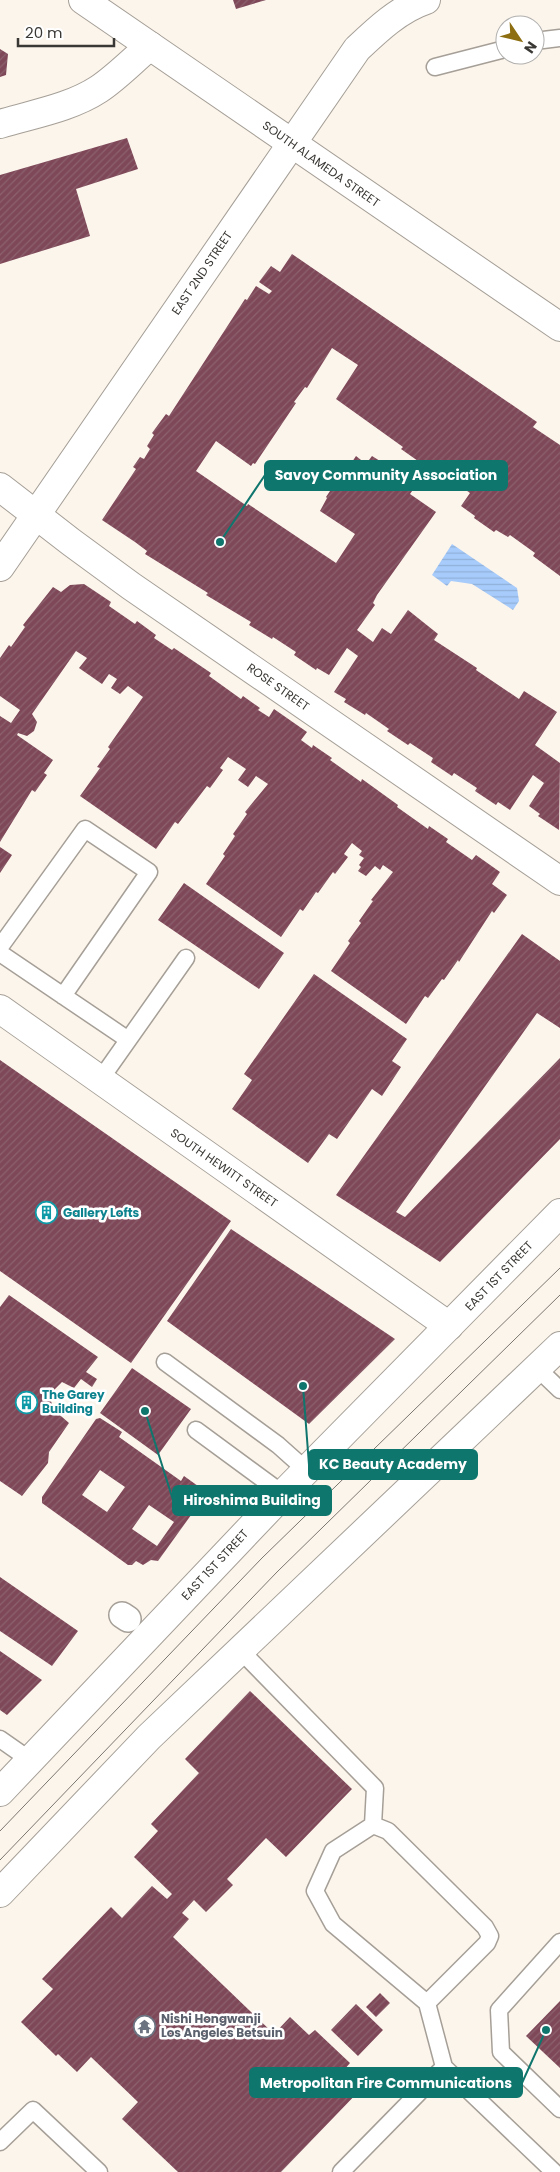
<svg xmlns="http://www.w3.org/2000/svg" width="560" height="2172" font-family="Poppins,sans-serif">
	<defs>
		<pattern id="water-rules" width="6" height="5" patternUnits="userSpaceOnUse" patternTransform="scale(1.25)"><rect width="6" height="5" fill="#a7ccfb"/><path d="M0 2.5h6" fill="none" stroke="#90b0d8"/></pattern>
		<pattern id="building-hatch" width="6" height="6" patternUnits="userSpaceOnUse" patternTransform="scale(1.25)"><rect width="6" height="6" fill="#7e4859"/><path d="M-1 1l2-2M0 6l6-6M5 7l2-2" fill="none" stroke="#8c616e"/></pattern>
	</defs>
	<rect width="100%" height="100%" fill="#fcf5ec"/>
	<!-- water -->
	<path fill="url(#water-rules)" d="M452 544 517 588 519 601 513 610 472 584 451 581 447 586 432 575Z"/>
	<!-- building -->
	<path fill="url(#building-hatch)" fill-rule="evenodd" d="M233 0H266L236 9Z
		M0 49 8 54 6 75 0 77Z
		M127 138 138 169 76 189 90 236 0 264V175Z
		M292 254 537 422 533 427 560 445V576L533 556 535 553 510 535 508 537 496 530 494 532 474 518 475 516 461 506 470 493 430 465 410 494 436 512 377 595 373 603 375 605 357 630 373 642 382 628 391 634 408 610 438 634 434 640 477 668 476 670 519 699 524 691 557 712 535 745 560 763 559 830 538 816 540 814 529 806 544 783 533 775 510 810 498 802 496 805 475 791 477 788 454 773 452 776 431 762 433 758 410 743 408 745 387 731 389 729 366 713 365 715 344 702 346 699 334 692 358 656 347 648 329 675 317 668 316 670 294 655 296 652 273 637 272 639 249 625 251 622 206 595 208 593 145 554 147 551 135 542 102 520 136 469 133 467 140 457 144 459 150 449 147 446 154 435 152 433 166 414 169 416 245 299 247 300 256 286 269 294 272 291 259 282 271 266 280 272ZM332 348 358 365 336 399 403 447 401 449 418 461 404 479 397 474 391 482 382 475 388 466 372 456 366 464 356 456 342 477 340 476 326 497 327 498 320 511 355 534 336 563 248 504 247 506 196 471 216 441 251 466 253 463 255 464 296 403 294 402 305 387 307 388Z
		M84 584 111 602 109 606 135 624 137 621 156 635 154 638 172 650 174 648 211 673 209 676 241 699 243 696 260 708 258 710 269 717 274 709 307 732 301 740 312 748 313 745 332 758 330 760 361 782 362 779 398 805 397 807 428 829 429 826 448 839 446 842 472 860 476 855 500 872 492 884 507 895 494 913 492 911 459 962 458 960 444 980 442 979 428 998 425 996 406 1024 331 971 350 943 348 941 361 923 359 921 373 901 371 900 393 872 383 865 380 870 375 866 366 876 358 871 361 867 359 865 364 858 359 855 362 851 352 843 344 854 348 857 335 874 333 872 318 893 316 892 303 911 300 909 281 937 206 884 225 856 223 854 235 836 233 834 247 814 245 812 268 784 256 776 248 787 238 780 246 769 228 757 220 768 223 770 210 788 207 786 178 824 175 822 156 849 80 796 100 768 97 767 110 749 108 747 143 697 128 686 120 694 111 688 117 679 109 674 102 684 79 668 87 658 76 651 32 714 37 722 34 731 27 736 18 733 17 735 53 760 44 773 47 775 35 792 32 790 0 842V716L11 723 20 710 0 696V658L9 645 11 647 25 627 23 625 53 587 61 592 70 585Z
		M0 847 12 855 0 873Z
		M184 883 284 953 259 989 158 920Z
		M522 934 560 961V1028L537 1013 396 1212 405 1217 560 1058V1139L440 1262 336 1195Z
		M314 974 407 1039 392 1061 401 1067 382 1096 372 1089 337 1139 329 1134 308 1163 232 1109 252 1080 244 1074Z
		M0 1060 231 1221 131 1363 0 1271Z
		M231 1229 395 1339 309 1424 167 1321Z
		M9 1295 98 1357 86 1372 97 1379 92 1387 81 1379 74 1388 62 1382 49 1395 54 1410 69 1423 49 1452 48 1463 22 1496 0 1481V1307Z
		M132 1368 191 1409 158 1455 100 1413Z
		M100 1418 122 1432 119 1437 181 1481 184 1476 205 1491 204 1497 158 1561 151 1560 143 1565 136 1561 132 1565H128L42 1503V1497L96 1419ZM100 1470 125 1487 107 1512 82 1495ZM149 1505 174 1522 157 1546 132 1529Z
		M0 1577 78 1631 52 1666 0 1631Z
		M0 1651 42 1680 7 1715 0 1710Z
		M250 1691 352 1789 286 1857 266 1838 227 1879 233 1885 206 1912 194 1900 182 1913 189 1919 173 1937 274 2034 290 2017 309 2035 315 2030 350 2063 344 2070 363 2087 281 2172H178L122 2119 138 2102 91 2057 77 2072 58 2054 56 2056 21 2022 53 1989 42 1979 111 1907 122 1918 152 1886 167 1899 172 1894 134 1857 158 1831 151 1824 199 1773 185 1759Z
		M380 1993 390 2003 376 2017 366 2007Z
		M560 2001V2068L526 2036Z
		M356 2004 383 2030 358 2056 331 2030Z"/>
	<g fill="none" stroke-linecap="round" stroke-linejoin="round">
		<defs>
			<path id="service" d="M535 41 560 38
				M435 67 505 49
				M0 947 85 829 149 872 63 996
				M0 953 127 1039
				M100 1080 186 958
				M165 1362 278 1445 306 1470
				M537 1368 560 1390
				M196 1430 283 1494
				M240 1650 375 1788 373 1825
				M0 1739 30 1760
				M373 1825 388 1831 485 1927 490 1936 487 1943 427 2003 333 1924 315 1891 333 1851Z
				M560 1942 499 2010 501 2052 560 2109
				M427 2003 444 2067 554 2172
				M0 2142 33 2110 99 2172
				M341 2172 444 2067"/>
			<path id="pedestrian" d="M122 1615 128 1619"/>
			<path id="minor" d="M0 124C33 114 70 108 99 89 117 77 133 60 150 46
				M0 487 71 542 131 586 560 881
				M0 1009 449 1326"/>
			<path id="tertiary" d="M0 567 357 49C377 30 399 9 426 0"/>
			<path id="secondary" d="M0 1792 283 1494 560 1213
				M0 1893 149 1737 560 1346"/>
			<path id="primary" d="M83 0 560 327"/>
		</defs>
		<!-- service casing -->
		<use href="#service" stroke="#a59f97" stroke-width="19"/>
		<!-- pedestrian casing -->
		<use href="#pedestrian" stroke="#a59f97" stroke-width="28"/>
		<!-- minor casing -->
		<use href="#minor" stroke="#a59f97" stroke-width="30"/>
		<!-- tertiary casing -->
		<use href="#tertiary" stroke="#a59f97" stroke-width="30"/>
		<!-- secondary casing -->
		<use href="#secondary" stroke="#a59f97" stroke-width="30"/>
		<!-- primary casing -->
		<use href="#primary" stroke="#a59f97" stroke-width="30"/>
		<!-- service -->
		<use href="#service" stroke="#fff" stroke-width="16"/>
		<!-- pedestrian -->
		<use href="#pedestrian" stroke="#fff" stroke-width="25"/>
		<!-- minor -->
		<use href="#minor" stroke="#fff" stroke-width="28"/>
		<!-- tertiary -->
		<use href="#tertiary" stroke="#fff" stroke-width="28"/>
		<!-- secondary -->
		<use href="#secondary" stroke="#fff" stroke-width="28"/>
		<!-- primary -->
		<use href="#primary" stroke="#fff" stroke-width="28"/>
		<!-- tram -->
		<path stroke="#7a7670" stroke-width="1" d="M0 1831 262 1558 560 1268
			M0 1860 277 1572 560 1295"/>
	</g>
	<!-- icons -->
	<defs>
		<symbol id="building-ring" viewBox="-11 -11 22 22"><circle r="9.5" fill="#fff" stroke="#0f9aa8" stroke-width="1.5"/><path d="M-4-6H4V6H1V3H-1V6H-4ZM-2.5-4.3h1.7v1.8h-1.7ZM.8-4.3h1.7v1.8H.8ZM-2.5-1h1.7V.8h-1.7ZM.8-1h1.7V.8H.8Z" fill="#0f9aa8"/></symbol>
		<symbol id="temple-ring" viewBox="-11 -11 22 22"><circle r="9.5" fill="#fff" stroke="#6b7280" stroke-width="1.5"/><path d="M0-6L5-2H3V0L6.5 2.5H4V6H1.5V3h-3V6H-4V2.5H-6.5L-3 0V-2H-5Z" fill="#6b7280"/></symbol>
	</defs>
	<g fill-rule="evenodd">
		<use href="#building-ring" x="34" y="1200" width="25" height="25"/>
		<use href="#building-ring" x="14" y="1390" width="25" height="25"/>
		<use href="#temple-ring" x="132" y="2014" width="25" height="25"/>
	</g>
	<g text-anchor="middle" stroke-width="5" stroke-linejoin="round" paint-order="stroke">
		<!-- street labels -->
		<g font-size="12" fill="#3a3834" stroke="#fff">
			<text transform="translate(321 164) rotate(35)" y="4">SOUTH ALAMEDA STREET</text>
			<text transform="translate(202 273) rotate(-56)" y="4">EAST 2ND STREET</text>
			<text transform="translate(278 687) rotate(35)" y="4">ROSE STREET</text>
			<text transform="translate(224 1168) rotate(35)" y="4">SOUTH HEWITT STREET</text>
			<text transform="translate(499 1276) rotate(-46)" y="4">EAST 1ST STREET</text>
			<text transform="translate(215 1565) rotate(-47)" y="4">EAST 1ST STREET</text>
		</g>
		<!-- culture labels -->
		<g font-size="12" font-weight="bold" fill="#0d838f" stroke="#fff" text-anchor="start">
			<text x="63" y="1217">Gallery Lofts</text>
			<text x="42" y="1399">The Garey<tspan x="42" dy="14">Building</tspan></text>
		</g>
		<!-- worship labels -->
		<g font-size="12" font-weight="bold" fill="#5b616d" stroke="#fff" text-anchor="start">
			<text x="161" y="2023">Nishi Hongwanji<tspan x="161" dy="14">Los Angeles Betsuin</tspan></text>
		</g>
	</g>
	<!-- callouts -->
	<path fill="none" stroke="#0f766e" stroke-width="2" d="M220 542L265 475M303 1386L309 1465M145 1411L173 1500M546 2030L522 2083"/>
	<g fill="#0f766e" stroke="#fff" stroke-width="2">
		<circle cx="220" cy="542" r="5"/>
		<circle cx="303" cy="1386" r="5"/>
		<circle cx="145" cy="1411" r="5"/>
		<circle cx="546" cy="2030" r="5"/>
	</g>
	<g fill="#0f766e" stroke="#0f766e" stroke-width="2">
		<rect x="265" y="461" width="242" height="29" rx="5"/>
		<rect x="309" y="1450" width="168" height="29" rx="5"/>
		<rect x="173" y="1486" width="158" height="29" rx="5"/>
		<rect x="250" y="2068" width="272" height="29" rx="5"/>
	</g>
	<g font-size="14" text-anchor="middle" font-weight="bold" fill="#fff">
		<text x="386" y="480">Savoy Community Association</text>
		<text x="393" y="1469">KC Beauty Academy</text>
		<text x="252" y="1505">Hiroshima Building</text>
		<text x="386" y="2088">Metropolitan Fire Communications</text>
	</g>
	<!-- north arrow -->
	<g transform="translate(520 40) rotate(125)"><circle r="24" fill="#ffffff" stroke="#b0afae"/>
	<path d="M0-4L9 19L0 12L-9 19Z" fill="#8d6f12"/>
	<text y="-8" font-size="14" font-weight="bold" text-anchor="middle" fill="#3a3834">N</text>
	</g>
	<!-- scale -->
	<path d="M18 38v8h96v-8" fill="none" stroke="#3a3834" stroke-width="2.5"/>
	<text x="25" y="38" font-size="15" fill="#3a3834" stroke="#ffffff" stroke-width="4" paint-order="stroke">20 m</text>
</svg>
